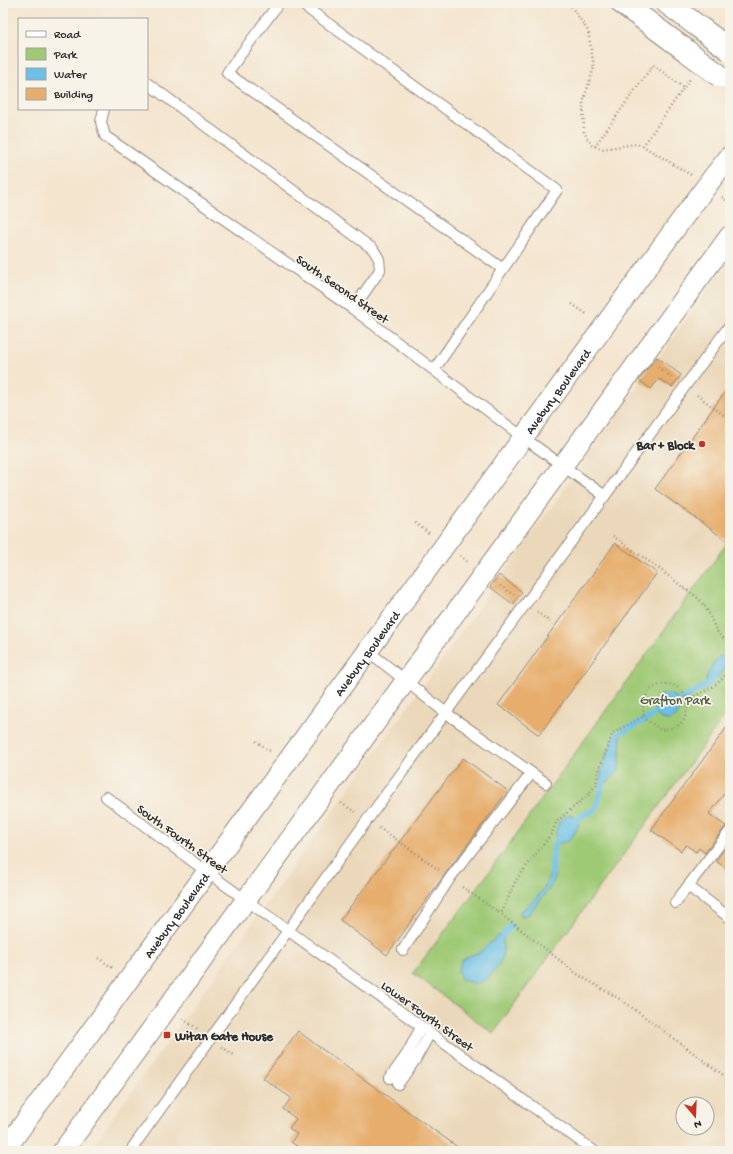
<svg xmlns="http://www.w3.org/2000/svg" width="733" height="1154" font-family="'Gochi Hand',sans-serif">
	<rect width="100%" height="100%" fill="#f7f3e8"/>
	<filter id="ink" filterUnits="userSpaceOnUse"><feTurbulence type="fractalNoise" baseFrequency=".025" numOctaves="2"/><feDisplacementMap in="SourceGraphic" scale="8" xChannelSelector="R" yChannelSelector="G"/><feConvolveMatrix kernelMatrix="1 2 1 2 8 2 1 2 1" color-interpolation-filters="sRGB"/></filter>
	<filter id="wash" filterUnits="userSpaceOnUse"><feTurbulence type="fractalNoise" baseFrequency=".012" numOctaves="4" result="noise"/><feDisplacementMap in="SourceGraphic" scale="16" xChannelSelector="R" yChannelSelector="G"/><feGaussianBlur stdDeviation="0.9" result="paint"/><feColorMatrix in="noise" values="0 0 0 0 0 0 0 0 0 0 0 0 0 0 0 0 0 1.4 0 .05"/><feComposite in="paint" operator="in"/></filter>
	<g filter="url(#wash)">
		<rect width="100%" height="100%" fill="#f4e5cf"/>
		<!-- built -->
		<path fill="#ebd8ba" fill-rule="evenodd" d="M730 258V1151H89ZM683 1104H707V1128H683Z"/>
		<!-- green -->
		<path fill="#9ec975" stroke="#647a50" d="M730 539V709L493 1033 413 973 473 894Z"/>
		<!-- water -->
		<path fill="#6ac0e7" stroke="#4a7689" d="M720 656 729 659C724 670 721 676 710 683L706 680C708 671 713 662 720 656Z
			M654 707a13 13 0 1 1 26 0a13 13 0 1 1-26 0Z
			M618 734 621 737 619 770 608 782 602 783 600 779 602 769 613 739Z
			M569 815C587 819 575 832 569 841L560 843 556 841C554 834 557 823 563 818 563 818 569 816 569 815Z
			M552 866C553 869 555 872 555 875 555 885 534 907 528 915L521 916 520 912C530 904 541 896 546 884 549 878 550 872 552 866Z
			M503 935C502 943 504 949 502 957 500 966 487 982 477 983 471 983 466 981 461 979L458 972 461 961 471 955 479 953 498 936Z"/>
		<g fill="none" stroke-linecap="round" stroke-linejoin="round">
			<!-- stream -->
			<path stroke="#6ac0e7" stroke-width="6" d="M672 705 710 683 714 678
				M616 741 618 734 649 718 655 713 662 710
				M573 824 580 817 594 810 598 801 605 776
				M552 874 553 851 556 841 561 836
				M503 935 511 926"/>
		</g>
		<g id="blocks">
			<!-- building -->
			<path fill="#e6ad6c" d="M657 357 681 375 672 387 659 379 651 389 639 380Z
				M730 385V543L655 489Z
				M615 543 657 573 539 735 498 705Z
				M499 575 522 592 513 604 490 587Z
				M730 723V786L709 814 726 826 705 853 699 848 696 852 686 845 681 851 651 830Z
				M463 758 508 791 445 874 387 955 340 920Z
				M730 842V871L716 861Z
				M298 1031 315 1044 463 1151H304L291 1142 297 1134 289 1128 296 1119 283 1109 291 1098 263 1078Z"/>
		</g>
	</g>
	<g filter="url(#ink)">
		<use href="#blocks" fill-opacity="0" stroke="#90887d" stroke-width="1"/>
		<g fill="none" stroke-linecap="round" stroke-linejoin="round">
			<defs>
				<path id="service" d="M279 3 227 73 503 269
					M300 3 557 190 434 370
					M147 83 373 249 379 259 380 270 353 309
					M104 109 101 122 105 136 353 309 524 438 605 496
					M368 651 446 713 546 783
					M106 797 207 872 594 1151
					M688 886 730 918
					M675 903 730 831
					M403 950 450 878 531 774
					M390 1078 407 1054 421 1027
					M398 1084 415 1060 430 1033
					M136 1151 133 1147C210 1039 287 931 365 823 486 657 608 491 730 325"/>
				<g id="minor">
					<path d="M714 176 730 156"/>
					<path id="s1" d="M4 1151 685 215"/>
					<path d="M63 1151 730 236"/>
				</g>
				<path id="tertiary" d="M622 3 684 49
					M667 3 699 27"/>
			</defs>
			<!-- service casing -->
			<use href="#service" stroke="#90887d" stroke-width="12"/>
			<!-- minor casing -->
			<use href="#minor" stroke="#90887d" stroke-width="22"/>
			<!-- tertiary casing -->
			<use href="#tertiary" stroke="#90887d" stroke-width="24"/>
			<!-- path -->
			<path stroke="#90887d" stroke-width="2.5" stroke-dasharray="1 3" stroke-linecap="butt" d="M569 3 588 31 594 67 583 103 584 132 591 145 602 149 636 144 643 146 691 175
				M595 146 653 65 684 88
				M643 146 690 79
				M722 197 730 203
				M572 304 588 315
				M658 367 673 378
				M697 395 730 420
				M415 523 430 534
				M613 536C635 552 659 568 680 585 689 591 698 597 704 605 712 615 715 639 730 641
				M460 556 469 563
				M500 586 514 595
				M537 612 550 622
				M688 700C684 694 681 689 675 686 664 680 647 688 644 700 642 704 643 711 644 716L613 733 598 772 596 785 588 795 556 822 552 833 516 880 501 914 577 974 623 1001 730 1080
				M644 716 645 719 661 730C683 727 686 722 688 700L714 686 724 677 730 667
				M256 741 270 751
				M341 803 355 812
				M379 828 393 837 439 870
				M462 887 501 914
				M98 958 113 968
				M183 1019 199 1030
				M222 1047 233 1055
				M727 1151 730 1147"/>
			<!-- service -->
			<use href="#service" stroke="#fff" stroke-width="10"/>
			<!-- minor -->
			<use href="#minor" stroke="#fff" stroke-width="20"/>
			<!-- tertiary -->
			<use href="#tertiary" stroke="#fff" stroke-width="22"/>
			<defs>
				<path id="minor-bridge" d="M685 215 714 176"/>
				<path id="tertiary-bridge" d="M699 27 730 50
					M684 49 720 76"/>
			</defs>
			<!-- minor-bridge casing -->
			<use href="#minor-bridge" stroke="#90887d" stroke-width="22" stroke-linecap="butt"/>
			<!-- tertiary-bridge casing -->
			<use href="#tertiary-bridge" stroke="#90887d" stroke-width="24" stroke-linecap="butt"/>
			<!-- minor-bridge -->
			<use href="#minor-bridge" stroke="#fff" stroke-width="20"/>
			<!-- tertiary-bridge -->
			<use href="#tertiary-bridge" stroke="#fff" stroke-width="22"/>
		</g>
	</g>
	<!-- markers -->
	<g fill="#c8321e" stroke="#f7f3e8" stroke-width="1.5">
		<circle cx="702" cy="444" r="4"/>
		<rect x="163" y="1031" width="8" height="8" rx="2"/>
	</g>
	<g text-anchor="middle" stroke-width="3.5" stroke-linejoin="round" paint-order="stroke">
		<!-- street labels -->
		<g font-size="13" fill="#2b2b2b" stroke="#f7f3e8">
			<text transform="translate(343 288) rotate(35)" y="5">South Second Street</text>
			<text dy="5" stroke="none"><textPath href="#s1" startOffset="940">Avebury Boulevard</textPath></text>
			<text dy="5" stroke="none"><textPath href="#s1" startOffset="616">Avebury Boulevard</textPath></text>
			<text transform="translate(183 838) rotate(36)" y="5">South Fourth Street</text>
			<text dy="5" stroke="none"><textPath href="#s1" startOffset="292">Avebury Boulevard</textPath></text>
			<text transform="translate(428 1015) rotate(36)" y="5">Lower Fourth Street</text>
		</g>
		<!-- poi labels -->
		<g font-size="13" font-weight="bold" fill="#2b2b2b" stroke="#f7f3e8" text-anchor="end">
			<text x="694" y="449">Bar + Block</text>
			<text x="175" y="1040" text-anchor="start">Witan Gate House</text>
		</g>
		<!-- park labels -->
		<g font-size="13" fill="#4e5a41" stroke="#f7f3e8">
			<text x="675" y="704">Grafton Park</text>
		</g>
	</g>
	<!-- margin -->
	<rect width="733" height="1154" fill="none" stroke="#f7f3e8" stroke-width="16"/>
	<!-- legend -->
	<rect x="18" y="18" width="130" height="92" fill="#f7f3e8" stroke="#a5a39c"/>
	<rect x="26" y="31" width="20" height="6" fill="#ffffff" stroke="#a5a39c"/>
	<text x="54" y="38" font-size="12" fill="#2b2b2b">Road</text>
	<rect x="26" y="48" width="20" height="12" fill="#9ec975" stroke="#a5a39c"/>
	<text x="54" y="58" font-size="12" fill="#2b2b2b">Park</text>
	<rect x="26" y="68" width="20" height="12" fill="#6ac0e7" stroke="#a5a39c"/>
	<text x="54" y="78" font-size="12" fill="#2b2b2b">Water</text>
	<rect x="26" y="88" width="20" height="12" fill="#e6ad6c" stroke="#a5a39c"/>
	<text x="54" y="98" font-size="12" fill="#2b2b2b">Building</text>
	<!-- north arrow -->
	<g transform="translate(695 1116) rotate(161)"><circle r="19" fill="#f7f3e8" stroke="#a5a39c"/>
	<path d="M0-3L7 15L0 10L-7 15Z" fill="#c8321e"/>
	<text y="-6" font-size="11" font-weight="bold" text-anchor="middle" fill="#2b2b2b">N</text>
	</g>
</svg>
